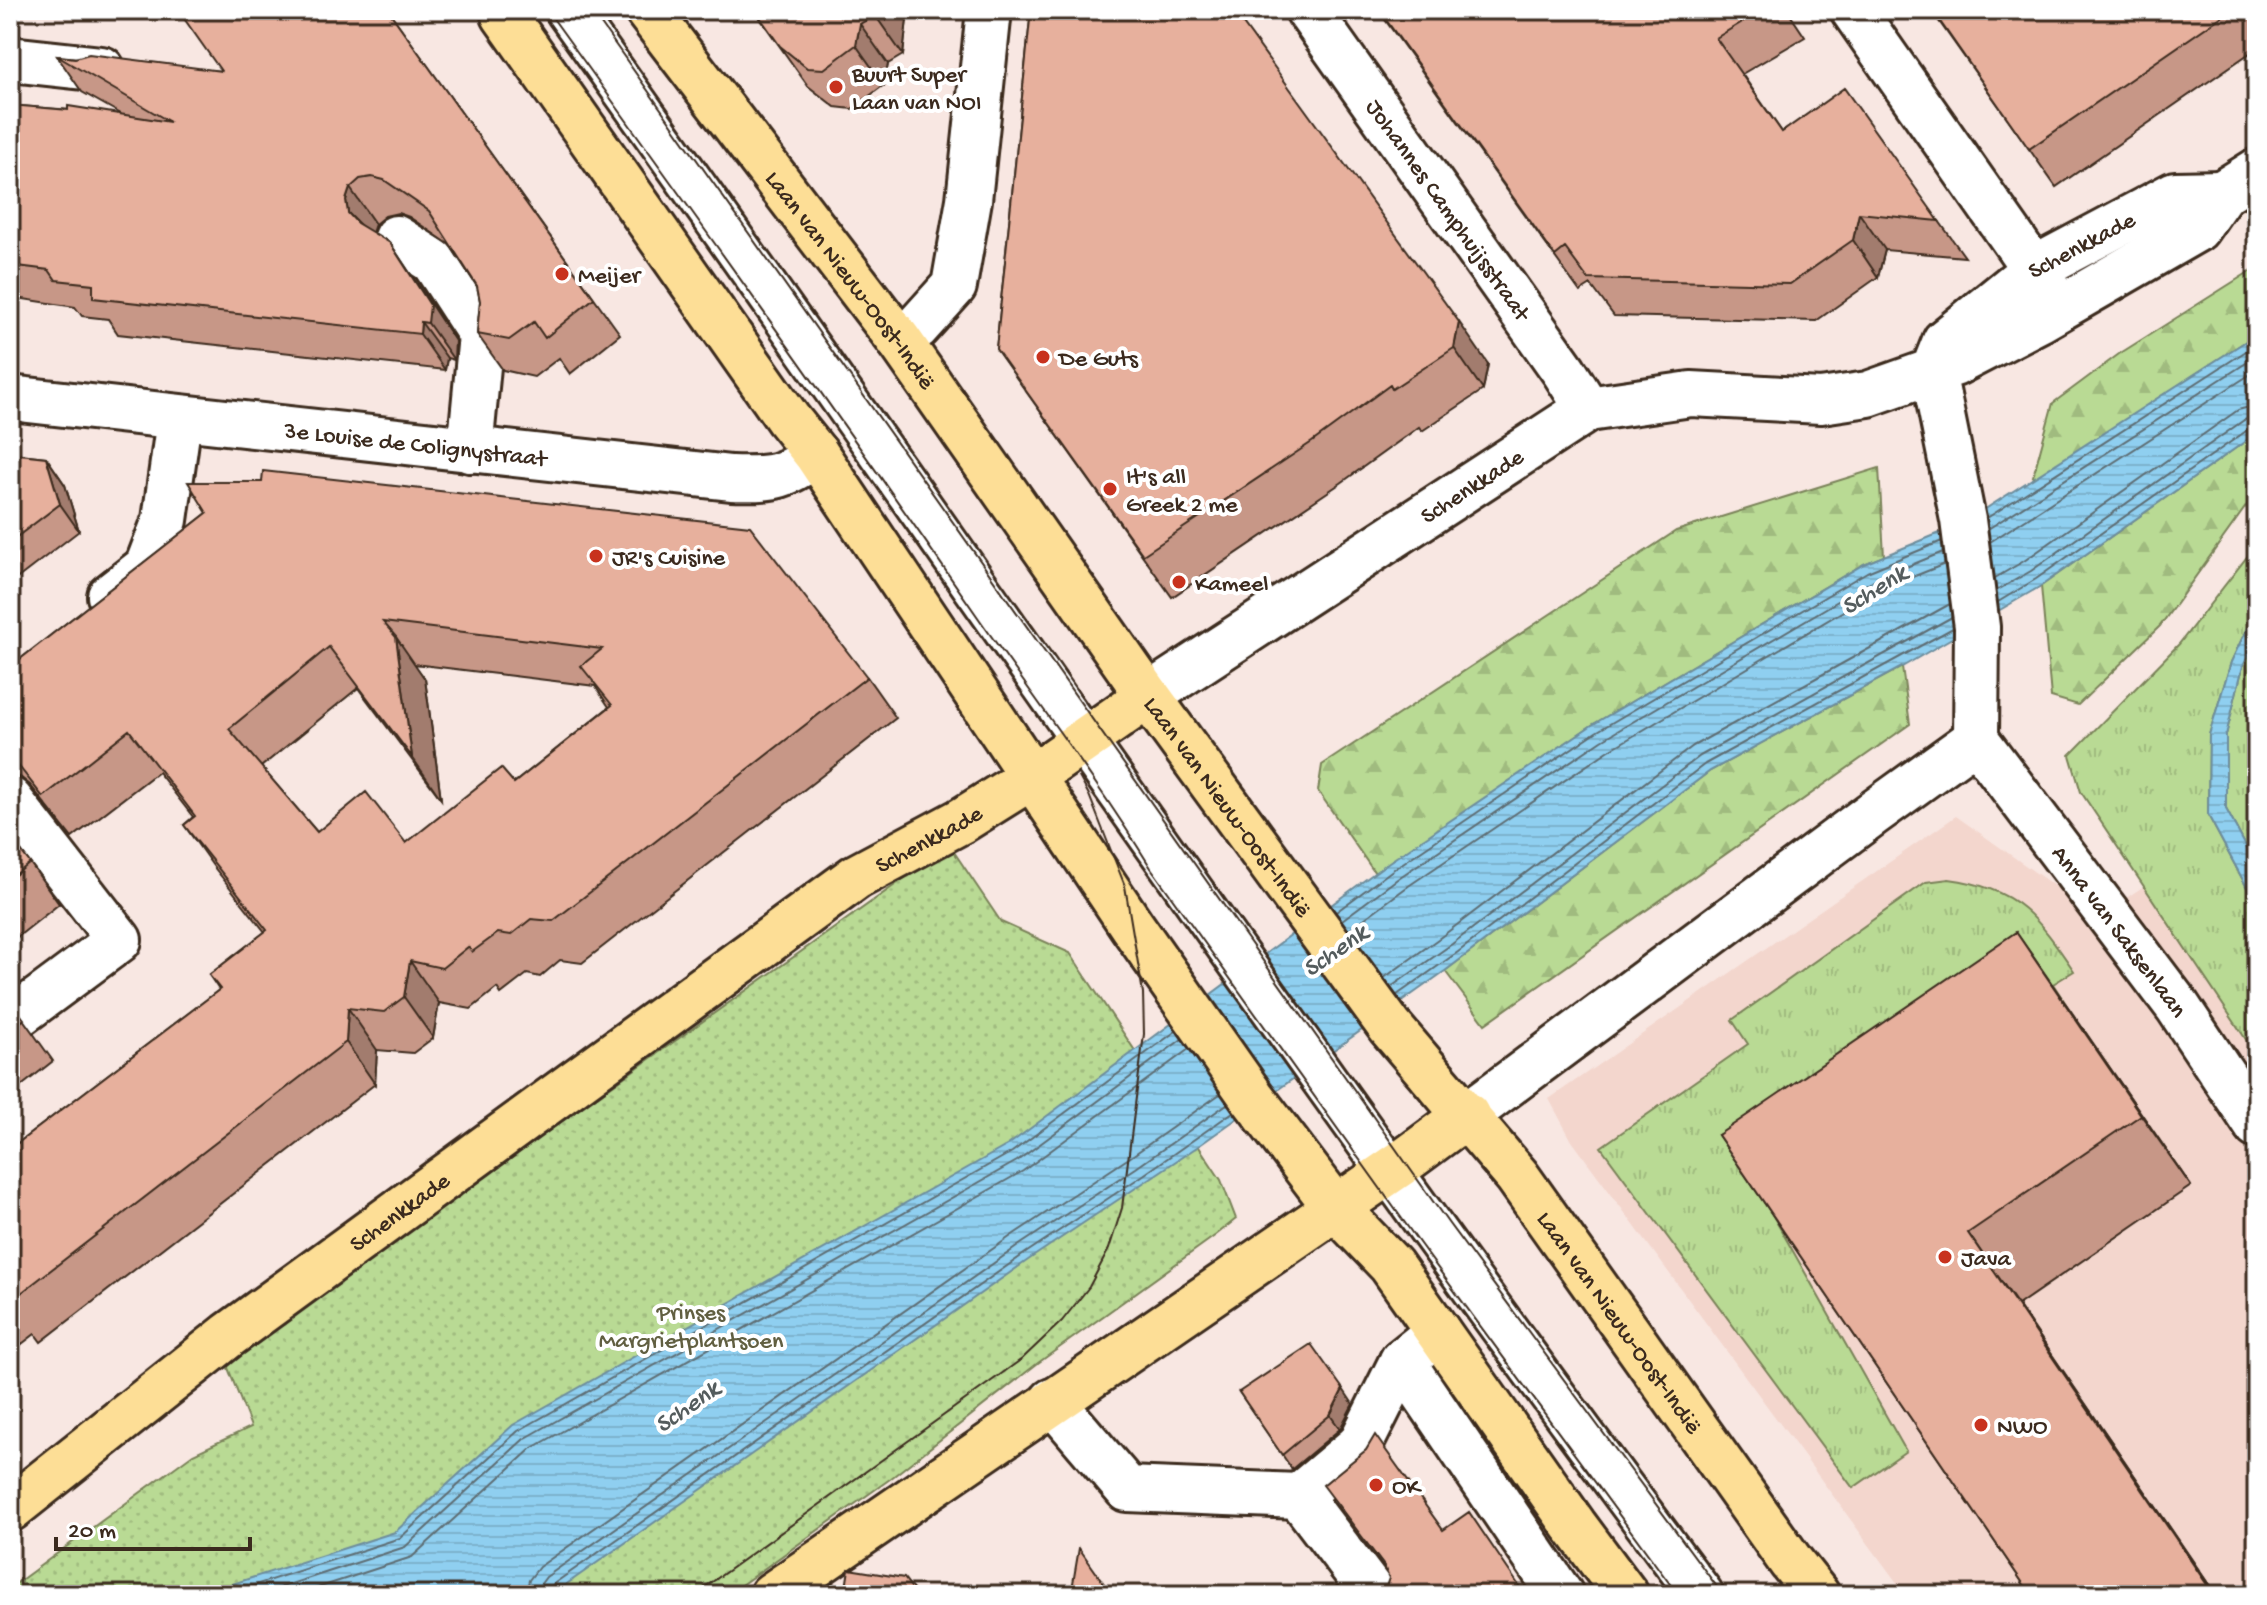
<svg xmlns="http://www.w3.org/2000/svg" width="2267" height="1605" font-family="'Gochi Hand',sans-serif">
	<defs>
		<pattern id="grass-tufts" width="24" height="20" patternUnits="userSpaceOnUse" patternTransform="scale(2)"><rect width="24" height="20" fill="#b9da94"/><path d="M3 7l-1-3M5 7V3M7 7l1-3M15 17l-1-3M17 17v-4M19 17l1-3" fill="none" stroke="#a0bb7f"/></pattern>
		<pattern id="forest-firs" width="22" height="20" patternUnits="userSpaceOnUse" patternTransform="scale(2)"><rect width="22" height="20" fill="#b9da94"/><path d="M5 1l3.5 6h-7zM16 11l3.5 6h-7z" fill="#a0bb7f"/></pattern>
		<pattern id="park-dots" width="8" height="8" patternUnits="userSpaceOnUse" patternTransform="scale(2)"><rect width="8" height="8" fill="#b9da94"/><path d="M2 2h.1M6 6h.1" fill="none" stroke="#a0bb7f" stroke-width="1.8" stroke-linecap="round"/></pattern>
		<pattern id="water-rules" width="6" height="5" patternUnits="userSpaceOnUse" patternTransform="scale(2)"><rect width="6" height="5" fill="#8fcff0"/><path d="M0 2.5h6" fill="none" stroke="#7cb2cd"/></pattern>
	</defs>
	<rect width="100%" height="100%" fill="#f8e7e2"/>
	<filter id="ink" filterUnits="userSpaceOnUse"><feTurbulence type="fractalNoise" baseFrequency=".0125" numOctaves="2"/><feDisplacementMap in="SourceGraphic" scale="16" xChannelSelector="R" yChannelSelector="G"/><feConvolveMatrix kernelMatrix="1 2 1 2 8 2 1 2 1" color-interpolation-filters="sRGB"/></filter>
	<g filter="url(#ink)">
		<!-- built -->
		<path fill="#f3d6cd" d="M2257 810V1595H1906L1572 1141 1549 1099 1956 816 2098 917Z"/>
		<!-- grass -->
		<path fill="url(#grass-tufts)" stroke="#7a8259" stroke-width="2" d="M2257 544V607L2231 662 2209 735 2208 815 2257 906V1056L2081 792 2070 755 2179 644Z
			M2257 639V867L2226 809V735L2243 666Z
			M1949 879C2018 888 2038 918 2074 971L2053 984 2066 1004 1768 1207 1906 1451 1853 1488 1601 1147 1748 1044 1732 1020 1926 882Z"/>
		<!-- forest -->
		<path fill="url(#forest-firs)" stroke="#7a8259" stroke-width="2" d="M2257 267V334L2032 480 2053 403 2119 354Z
			M2257 433V491L2160 626 2078 705 2051 697 2041 586Z
			M1879 468 1884 556 1864 564 1592 725 1375 873 1318 791 1322 765 1676 531Z
			M1902 667 1910 724 1485 1024 1445 971 1710 771Z"/>
		<!-- park -->
		<path fill="url(#park-dots)" stroke="#7a8259" stroke-width="2" d="M950 846 1001 922 1070 953 1221 1180 1236 1219 1216 1235 1038 1363 890 1479 727 1595H10V1588L193 1454 251 1427 225 1360Z"/>
		<!-- water -->
		<path fill="url(#water-rules)" stroke="#6d8d9c" stroke-width="2" d="M2257 334V433L2041 586 1902 667 1710 771 1445 971 1197 1147 1031 1258 551 1595H210L217 1589 395 1532 513 1425 1008 1145 1389 862 1592 725 1864 564 1962 524Z
			M2257 607V639L2243 666 2226 735V809L2257 867V906L2208 815 2209 735 2231 662Z"/>
		<g fill="none" stroke-linecap="round" stroke-linejoin="round">
			<!-- shore -->
			<path stroke="#5d6c72" stroke-width="2" d="M1987 518 2257 344
				M1988 529 2257 356
				M1990 542 2257 370
				M1995 578 2024 561 2238 410 2257 405
				M1996 591 2031 571 2244 420 2257 417
				M1998 602 2036 579 2249 429 2257 427
				M1336 912 1394 869 1596 732 1867 572 1942 541
				M1342 920 1400 877 1602 740 1872 581 1943 552
				M1349 930 1407 887 1608 751 1877 591 1945 564
				M1384 978 1445 934 1693 746 1950 604
				M1391 987 1452 944 1700 756 1952 617
				M1397 995 1458 952 1705 764 1953 628
				M224 1595 400 1538 518 1431 1012 1152 1176 1031
				M257 1595 405 1547 524 1439 1017 1161 1182 1039
				M296 1595 412 1557 531 1449 1023 1171 1189 1049
				M526 1595 529 1580 539 1567 1014 1234 1129 1158 1220 1094
				M538 1595 540 1585 546 1577 1021 1244 1136 1168 1227 1104
				M548 1595 552 1585 1027 1252 1142 1176 1233 1112"/>
			<defs>
				<g id="minor">
					<path d="M568 10C946 538 1311 1076 1701 1595"/>
					<path id="s1" d="M1308 10 1564 371 1588 409"/>
					<path d="M1853 10 2050 292"/>
					<path d="M10 59 102 69"/>
					<path d="M396 238 433 261 481 335 470 450"/>
					<path d="M899 340 917 327 954 286 969 200 989 10"/>
					<path id="s2" d="M10 398 731 478C771 479 783 479 816 454"/>
					<path d="M110 596 147 567 165 520 179 419"/>
					<path id="s3" d="M1148 696 1588 409 1691 394 1821 401 1868 394 1933 371 1945 341 2034 269 2175 194 2222 193"/>
					<path d="M1976 739 1977 627 1963 520 1933 371 1954 364 2041 319 2197 229 2222 193 2257 171"/>
					<path id="s4" d="M1976 739 2178 1007 2257 1126"/>
					<path d="M10 800 119 940 10 1021"/>
					<path d="M1467 1115 1872 814 1976 739"/>
					<path d="M1402 1361 1561 1595"/>
					<path d="M1052 1401 1127 1489 1299 1496 1360 1445 1402 1361 1438 1332"/>
					<path d="M1299 1496 1374 1595"/>
				</g>
				<g id="major">
					<path d="M504 10V15L788 419 816 454 1132 926 1252 1097 1336 1208 1391 1265 1574 1525 1626 1595"/>
					<path id="s5" d="M647 10 899 340 1148 696 1390 1027 1517 1176 1791 1562 1817 1595"/>
					<path id="s6" d="M10 1509 229 1335 856 877 961 821 1033 776 1148 696"/>
					<path d="M772 1595 1406 1160 1467 1115"/>
				</g>
			</defs>
			<!-- minor casing -->
			<use href="#minor" stroke="#3b2a1e" stroke-width="50"/>
			<!-- major casing -->
			<use href="#major" stroke="#3b2a1e" stroke-width="50"/>
			<!-- minor -->
			<use href="#minor" stroke="#fff" stroke-width="44"/>
			<!-- major -->
			<use href="#major" stroke="#fdde96" stroke-width="44"/>
			<!-- tram -->
			<path stroke="#3b2a1e" stroke-width="2" d="M547 10C691 210 835 410 975 613 1034 698 1097 780 1151 868L1420 1244 1678 1595
				M591 10 1449 1224 1723 1595
				M694 1595 1022 1359 1062 1321 1089 1287 1109 1249 1122 1208 1144 1034 1143 993 1125 886 1089 795 1079 777"/>
		</g>
		<!-- wall -->
		<path fill="#c79787" stroke="#3b2a1e" stroke-width="2" fill-rule="evenodd" d="M388 10 620 334 570 374 559 358 534 377 503 370 477 334 480 301 477 286 450 245 409 217 398 213 385 216 375 224 373 232 390 243 455 341 454 360 447 358 445 370 118 334 108 319 82 316 75 307 10 297V105L121 114 82 92 57 56 221 71Z
			M754 10H908L903 55 888 64 884 85 852 109 835 107 808 86Z
			M1031 10 1488 364 1483 390 1422 431 1419 427 1341 483 1172 597 996 349Z
			M1378 10H1787L1805 37 1742 74 1782 132 1939 221 1965 257 1885 250 1878 277 1816 321 1614 316 1591 285 1580 292Z
			M1931 10H2257V48L2056 187Z
			M10 453 46 457 65 485 79 531 10 584Z
			M207 513 867 677 896 718 582 963 560 960 540 977 527 974 501 994 497 988 471 1009 439 1003 433 1038 413 1053 377 1050 375 1084 41 1342 35 1334 10 1353V1149L219 990 209 975 265 932 213 866 184 825 193 817 158 772 72 838 30 785 20 777 10 776V667ZM414 664 595 686 609 707 514 783 406 843 317 832 261 767 358 688 441 799 425 679Z
			M10 837 30 863 59 904 10 943Z
			M10 1001 53 1061 10 1095Z
			M2066 1004 2191 1186 2018 1305 2216 1595H2031L1718 1135Z
			M1239 1392 1353 1404 1340 1429 1292 1469Z"/>
		<!-- shaded-wall -->
		<path fill="#a27b6e" stroke="#3b2a1e" stroke-width="2" d="M876 10H908L903 55 875 15Z
			M860 24 888 64 884 85 856 45Z
			M350 188 375 224 371 236 348 213 346 200Z
			M1859 213 1885 250 1878 277 1853 240Z
			M390 243 455 341 454 360 428 323Z
			M421 322 447 358 445 370 420 334Z
			M1459 322 1488 364 1483 390 1454 348Z
			M46 457 65 485 79 531 60 504Z
			M396 637 425 679 441 799 412 757Z
			M2016 932 2066 1004 2191 1186 2141 1115Z
			M410 961 439 1003 433 1038 404 997Z
			M348 1008 377 1050 375 1084 346 1042Z
			M1968 1233 2018 1305 2216 1595H2214Z
			M1343 1389 1353 1404 1340 1429 1330 1415Z"/>
		<!-- building -->
		<path fill="#e7b09d" stroke="#3b2a1e" stroke-width="2" fill-rule="evenodd" d="M178 10H388L594 298 545 338 534 322 509 340 477 334 480 301 477 286 429 211 384 180 372 177 360 179 350 188 346 200 348 213 357 223 390 243 430 305 428 323 421 322 420 334 93 298V284L56 280 49 270 10 265V105L68 110V106L170 122 57 56 75 58 89 54 221 71Z
			M755 10H876L875 15 860 24 856 45 824 69 807 68 780 46Z
			M1031 10H1233L1459 322 1454 348 1392 389 1390 385 1312 442 1143 555 996 349Z
			M1379 10H1762L1716 38 1782 132 1844 88 1939 221 1859 213 1853 240 1790 284 1588 279 1565 248 1555 256Z
			M1932 10H2231L2029 149Z
			M10 453 46 457 60 504 10 542Z
			M263 471 750 526 867 677 553 921 531 919 511 935 498 933 472 952 468 947 442 968 410 961 404 997 384 1012 348 1008 346 1042 12 1300 10 1298V1149L220 989 209 975 267 930 184 825 195 816 129 730 43 797 10 755V667L207 513 188 482H262ZM383 622 602 649 581 666 612 705 514 783 501 768 406 843 366 792 317 832 229 729 329 647 412 757 396 637Z
			M10 837 30 863 10 879Z
			M2016 932 2141 1115 1968 1233 2214 1595H2031L1718 1135Z
			M10 1001 24 1019 10 1031Z
			M1311 1344 1343 1389 1330 1415 1282 1455 1239 1392Z
			M1375 1435 1443 1530 1469 1512 1524 1593 1520 1595H1383L1389 1578 1384 1566 1323 1485 1366 1450Z
			M1079 1548 1112 1595H1071Z
			M849 1569 904 1578 917 1595H824L825 1585 846 1588Z
			M1300 1588 1306 1595H1299Z"/>
	</g>
	<!-- markers -->
	<g fill="#c8321e" stroke="#fff" stroke-width="3">
		<circle cx="836" cy="87" r="8"/>
		<circle cx="562" cy="274" r="8"/>
		<circle cx="1043" cy="357" r="8"/>
		<circle cx="1110" cy="489" r="8"/>
		<circle cx="596" cy="556" r="8"/>
		<circle cx="1179" cy="582" r="8"/>
		<circle cx="1945" cy="1257" r="8"/>
		<circle cx="1981" cy="1425" r="8"/>
		<circle cx="1376" cy="1485" r="8"/>
	</g>
	<g text-anchor="middle" stroke-width="8" stroke-linejoin="round" paint-order="stroke">
		<!-- poi labels -->
		<g font-size="24" fill="#3b2a1e" stroke="#fff" text-anchor="start">
			<text x="852" y="81">Buurt Super<tspan x="852" dy="28">Laan van NOI</tspan></text>
			<text x="578" y="282">Meijer</text>
			<text x="1059" y="365">De Guts</text>
			<text x="1126" y="483">It's all<tspan x="1126" dy="28">Greek 2 me</tspan></text>
			<text x="612" y="564">JR's Cuisine</text>
			<text x="1195" y="590">Kameel</text>
			<text x="1961" y="1265">Java</text>
			<text x="1997" y="1433">NWO</text>
			<text x="1392" y="1493">OK</text>
		</g>
		<!-- street labels -->
		<g font-size="24" fill="#3b2a1e" stroke="#fff">
			<text dy="8" stroke="none"><textPath href="#s1" startOffset="244">Johannes Camphuijsstraat</textPath></text>
			<text dy="8" stroke="none"><textPath href="#s3" startOffset="1076">Schenkkade</textPath></text>
			<text dy="8" stroke="none"><textPath href="#s5" startOffset="338">Laan van Nieuw-Oost-Indië</textPath></text>
			<text dy="8" stroke="none"><textPath href="#s2" startOffset="408">3e Louise de Colignystraat</textPath></text>
			<text dy="8" stroke="none"><textPath href="#s3" startOffset="386">Schenkkade</textPath></text>
			<text dy="8" stroke="none"><textPath href="#s5" startOffset="986">Laan van Nieuw-Oost-Indië</textPath></text>
			<text dy="8" stroke="none"><textPath href="#s6" startOffset="1138">Schenkkade</textPath></text>
			<text dy="8" stroke="none"><textPath href="#s4" startOffset="240">Anna van Saksenlaan</textPath></text>
			<text dy="8" stroke="none"><textPath href="#s6" startOffset="490">Schenkkade</textPath></text>
			<text dy="8" stroke="none"><textPath href="#s5" startOffset="1634">Laan van Nieuw-Oost-Indië</textPath></text>
		</g>
		<!-- park labels -->
		<g font-size="24" fill="#615f41" stroke="#fff">
			<text x="691" y="1319">Prinses<tspan x="691" dy="28">Margrietplantsoen</tspan></text>
		</g>
		<!-- water labels -->
		<g font-size="26" font-style="italic" fill="#545c5d" stroke="#fff">
			<text transform="translate(1873 588) rotate(-32)" y="9">Schenk</text>
			<text transform="translate(1334 949) rotate(-35)" y="9">Schenk</text>
			<text transform="translate(686 1405) rotate(-35)" y="9">Schenk</text>
		</g>
	</g>
	<!-- margin -->
	<rect width="2267" height="1605" fill="none" stroke="#fff" stroke-width="40"/>
	<rect x="20" y="20" width="2227" height="1565" fill="none" stroke="#3b2a1e" stroke-width="3" filter="url(#ink)"/>
	<!-- scale -->
	<path d="M56 1537v12h194v-12" fill="none" stroke="#3b2a1e" stroke-width="4"/>
	<text x="68" y="1537" font-size="24" fill="#3b2a1e" stroke="#ffffff" stroke-width="6" paint-order="stroke">20 m</text>
</svg>
